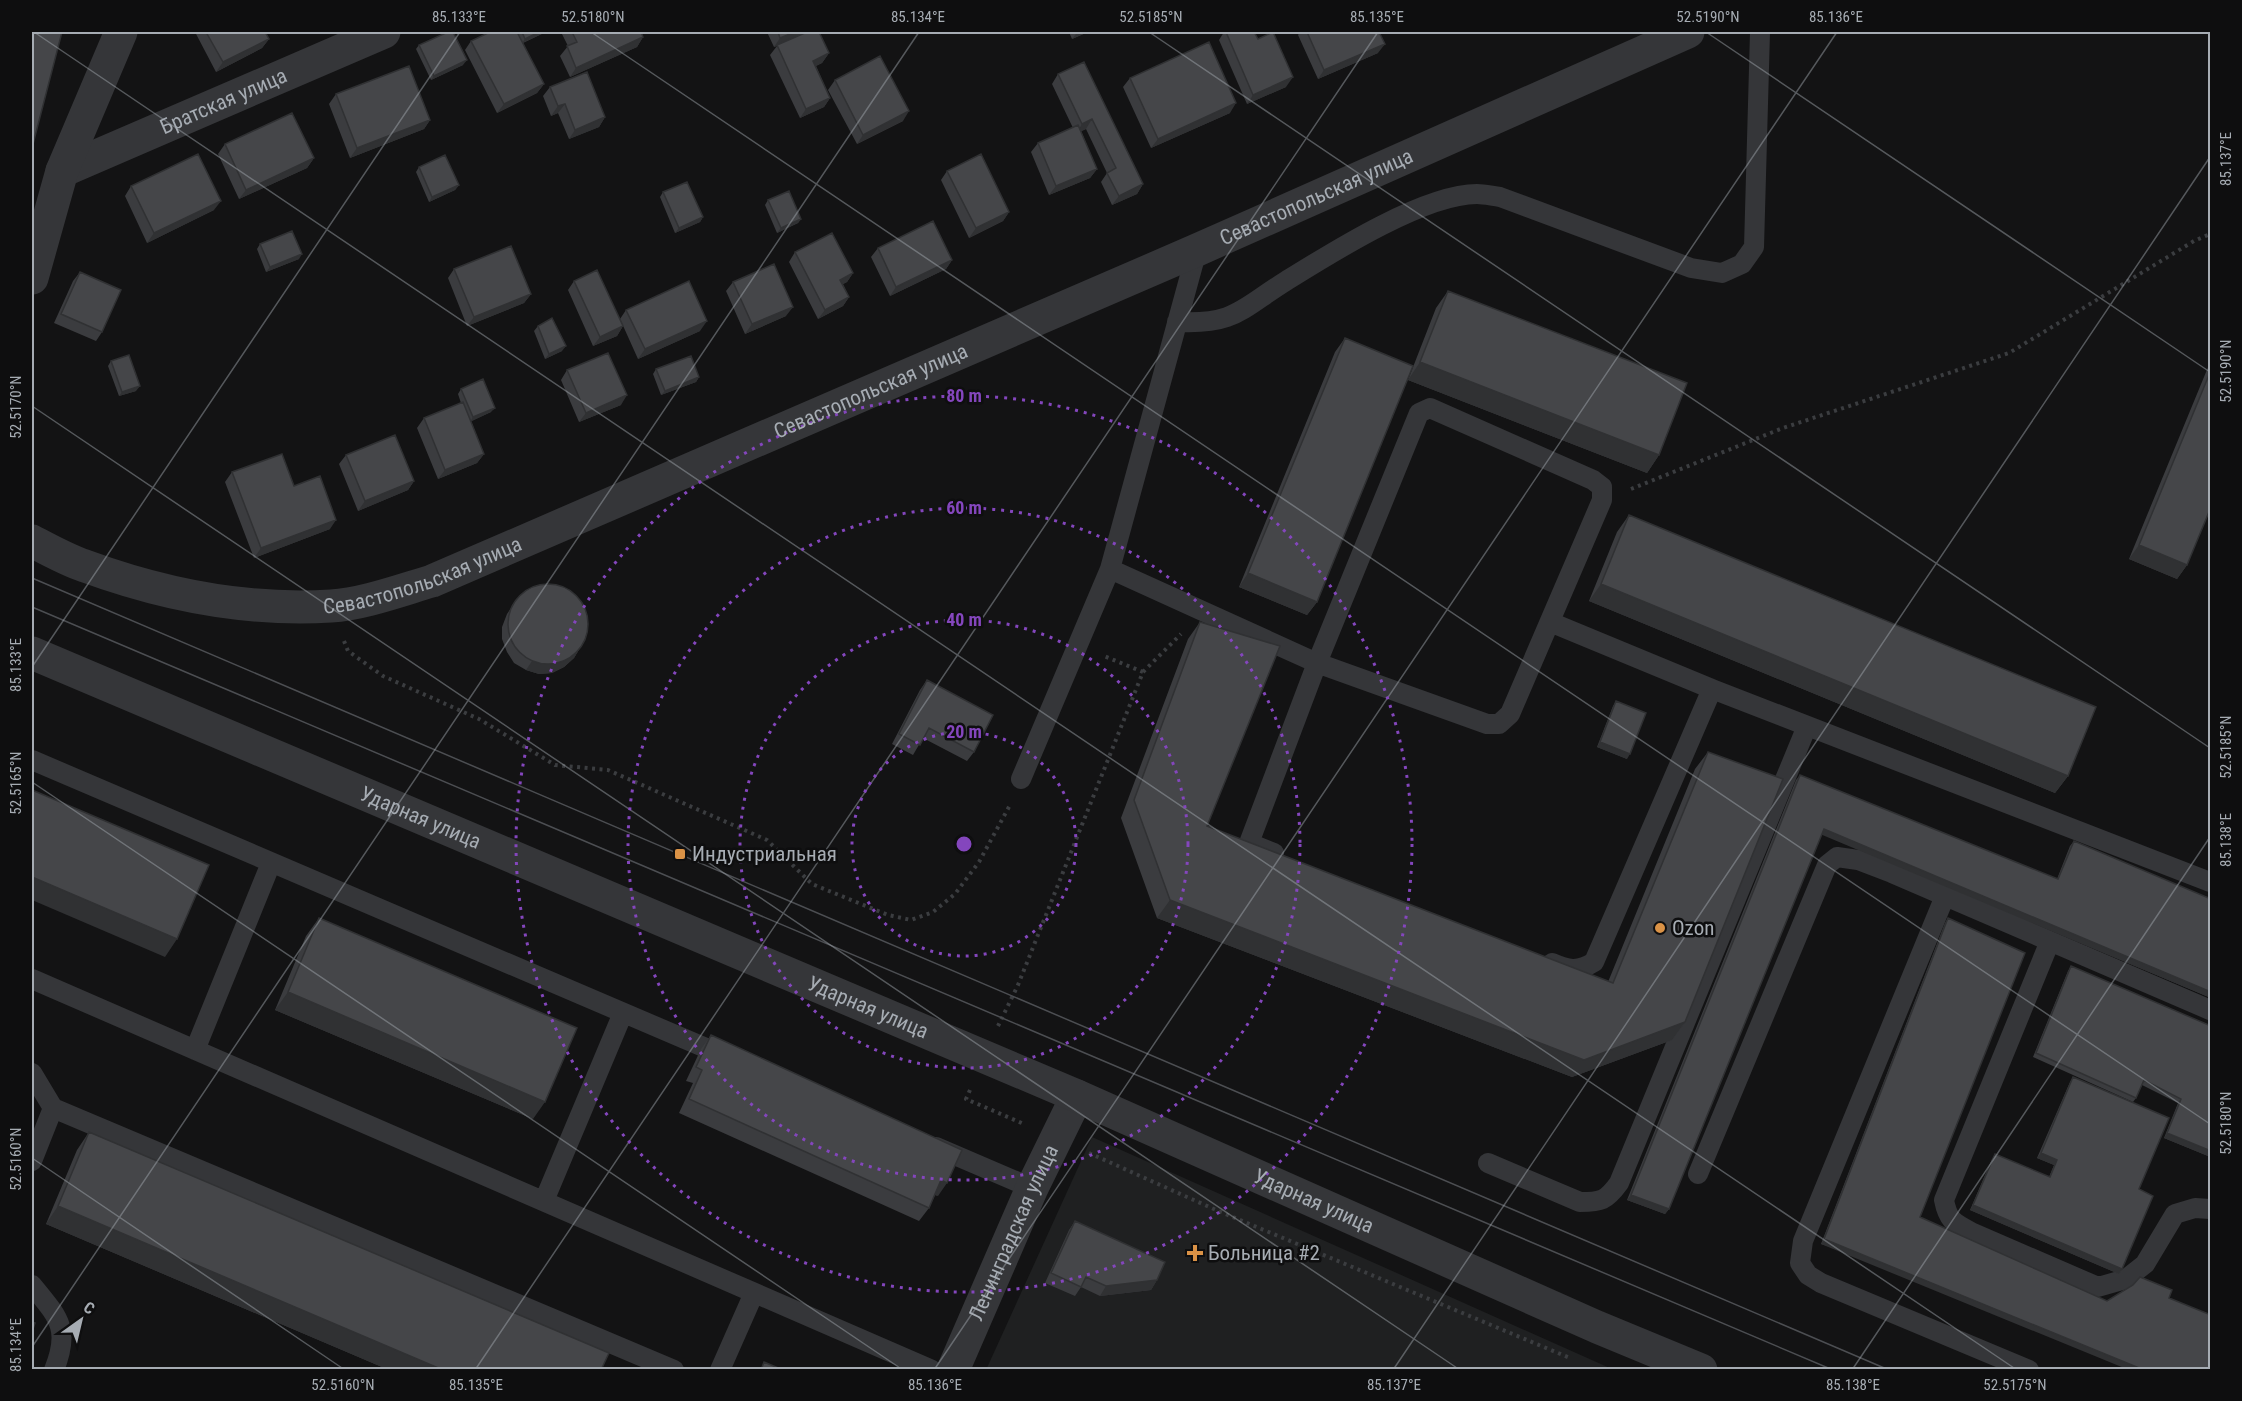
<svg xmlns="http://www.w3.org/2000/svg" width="2242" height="1401" font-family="'Roboto Condensed',sans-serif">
	<rect width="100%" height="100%" fill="#131314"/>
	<!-- built -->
	<path fill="#1f2021" d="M1092 1137 1612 1369 986 1370Z"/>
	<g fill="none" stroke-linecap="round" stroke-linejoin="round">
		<!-- path -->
		<path stroke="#3b3d40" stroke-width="4" stroke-dasharray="3 4.5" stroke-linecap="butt" d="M1631 489 1783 428 2009 353 2194 241 2210 234
			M344 641 348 651 383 676 479 719 555 765 608 770 767 840 812 884 888 915 911 920 933 912 955 894 979 862 1010 805
			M1143 672 1181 634
			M998 1026 1018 985 1143 672 1104 656
			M970 1090 966 1099 1024 1124
			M1089 1153 1216 1210 1570 1358"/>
		<!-- service -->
		<path stroke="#353639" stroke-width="20" d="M1197 250 1110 569 1317 663 1419 413 1430 408 1593 480 1602 487V500L1510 714 1499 724H1487L1317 663 1249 843 1274 853
			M1177 322C1235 325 1241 309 1286 281 1331 253 1424 194 1477 194 1484 194 1492 196 1500 197L1691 268 1722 273 1742 264 1754 247 1760 32
			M1550 622 1712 689
			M32 760 727 1057
			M1021 779 1110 569
			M1945 896 1803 1241 1800 1263 1808 1275 1821 1283 2029 1370
			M2050 941 1944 1200C1948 1221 1954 1223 1973 1233L2098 1287 2126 1279 2145 1264 2175 1214 2195 1208 2210 1209
			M1552 963C1568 970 1578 972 1594 962L1712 689 2210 882
			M32 979 932 1370
			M195 1050 271 863
			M32 1073 53 1108 674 1370
			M936 1147 1032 1188
			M32 1161 53 1108
			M1488 1163 1580 1202C1601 1202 1606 1201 1619 1183L1807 726
			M1698 1174 1827 865 1837 857 1858 860 1892 873 2210 1010
			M544 1201 623 1013
			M32 1285C58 1317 71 1328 54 1370
			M720 1370 754 1293"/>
		<!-- minor -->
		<g stroke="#353639" stroke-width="33">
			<path id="s1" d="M62 171 384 32"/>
			<path d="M32 278 62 171 121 32"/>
			<path id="s2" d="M953 1370 1032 1188 1077 1096"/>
		</g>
		<!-- tertiary -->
		<g stroke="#353639" stroke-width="33">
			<path id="s3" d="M32 541C49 550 67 560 85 566 164 595 247 611 331 606 363 604 401 590 432 581L1197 250 1688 32"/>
			<path id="s4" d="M32 653 1077 1096 1597 1327 1701 1370"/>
		</g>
		<!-- tram -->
		<path stroke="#4c4e52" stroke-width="1.5" d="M32 578 1889 1370
			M32 607 1833 1370"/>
	</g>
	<!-- wall -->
	<path fill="#3b3c3f" d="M195 32H265L269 39 262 48 216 72Z
		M490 32H546L523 43 544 84 537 93 497 113 465 50 471 41Z
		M561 32H641L643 37 637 47 570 77 560 56 568 46Z
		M767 32H819L829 53 822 63 816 66 830 98 824 107 800 118 770 55 777 46 774 47Z
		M1069 32H1088L1072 39Z
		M1224 32H1254L1286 87 1247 104 1219 40Z
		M1300 32H1379L1378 53 1318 79 1298 35Z
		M419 45 463 65 431 80 416 49Z
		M1058 74 1143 184 1137 194 1112 205 1101 182 1107 173 1086 129 1081 131 1097 169 1090 178 1049 195 1031 152 1038 143 1073 128 1052 84Z
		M1130 78 1230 113 1151 148 1123 87Z
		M835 80 903 121 857 144 828 90Z
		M550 87 605 117 599 127 569 139 558 113 551 116 543 96Z
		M336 94 430 120 424 129 350 158 329 104Z
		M225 144 314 158 307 168 239 199 218 154Z
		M419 167 459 185 455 190 429 202 416 172Z
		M947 171 1009 212 1003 221 969 238 941 180Z
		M131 186 214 210 147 243 125 196Z
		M663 192 703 217 700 222 675 233 660 197Z
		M768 200 801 219 798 223 777 233 765 205Z
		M260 244 299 259 266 272 257 249Z
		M878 248 952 260 946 269 890 296 871 257Z
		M795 252 853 273 847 282 843 284 849 297 843 306 818 319 789 262Z
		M454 269 531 294 524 303 467 326 448 278Z
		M80 272 102 332 96 341 54 323 73 281Z
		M574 281 623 326 617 336 593 346 568 290Z
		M733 282 786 316 745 334 726 291Z
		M1448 291 1659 455 1647 473 1408 380 1436 308Z
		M626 310 700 331 638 359 620 319Z
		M538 326 562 351 545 359 534 331Z
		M1345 338 1317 602 1307 615 1239 587 1335 352Z
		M2211 360V507L2187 565 2177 579 2129 559Z
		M111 361 136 391 119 396 108 366Z
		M656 369 699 377 696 382 661 395 653 374Z
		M567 370 621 405 579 422 561 380Z
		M461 389 491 412 471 421 484 454 477 463 438 479 417 428 424 418 461 403 458 394Z
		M346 455 414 481 408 490 358 511 339 464Z
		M232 472 294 486 330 529 254 558 225 482Z
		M1629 515 2068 776 2055 793 1589 601 1617 532Z
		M513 605 580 648 574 658 564 667 552 673 539 674 526 670 514 663 507 652 502 639V627L507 614Z
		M1200 622 1207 826 1608 982 1695 769 1708 752 1685 1022 1672 1040 1572 1077 1157 918 1121 818 1188 639Z
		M927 680 974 752 967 761 923 738 913 755 892 744 920 690Z
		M1616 701 1627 759 1597 747 1613 706Z
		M1800 775 2057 879 2070 846 2074 841 2211 998 1822 834 1669 1209 1665 1214 1627 1200 1796 780Z
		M319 918 533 1119 275 1010 306 936Z
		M1948 918 1920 1217 2107 1301 2211 1370 1821 1244 1945 923Z
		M2071 966 2211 1026V1152L2208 1156 2164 1138 2178 1103 2142 1085 2136 1098 2133 1102 2033 1057 2068 971Z
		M711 1035 938 1196 935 1195 929 1208 919 1221 679 1113 693 1083 686 1081 701 1049Z
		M2073 1077 2139 1189 2122 1269 2119 1274 1970 1210 1992 1159 1995 1154 2049 1177 2054 1165 2037 1158 2070 1082Z
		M89 1132 601 1370H389L46 1224 77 1150Z
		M1075 1221 1157 1280 1151 1290 1100 1296 1081 1287 1075 1296 1045 1283 1069 1230Z"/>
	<!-- shaded-wall -->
	<path fill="#303133" d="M539 32H546L522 43 525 39Z
		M795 32H810L774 47 780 38Z
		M1081 32H1088L1072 39 1076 34Z
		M643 37 637 47 570 77 576 68Z
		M269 39 262 48 216 72 223 62Z
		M1385 44 1378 53 1318 79 1324 70Z
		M829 53 822 63 807 70 813 61Z
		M467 60 463 65 431 80 434 76Z
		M1293 77 1286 87 1247 104 1253 95Z
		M544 84 537 93 497 113 504 104Z
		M830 98 824 107 800 118 806 109Z
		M1236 103 1230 113 1151 148 1158 139Z
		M565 104 558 113 551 116 558 106Z
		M909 111 903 121 857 144 863 135Z
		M605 117 599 127 569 139 575 130Z
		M1092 119 1086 129 1076 134 1082 124Z
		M430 120 424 129 350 158 357 148Z
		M314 158 307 168 239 199 246 190Z
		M1097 169 1090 178 1049 195 1056 186Z
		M1143 184 1137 194 1112 205 1119 196Z
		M459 185 455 190 429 202 432 197Z
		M221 201 214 210 147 243 154 233Z
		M1009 212 1003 221 969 238 976 228Z
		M703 217 700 222 675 233 679 228Z
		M801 219 798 223 777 233 781 228Z
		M302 254 299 259 266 272 270 267Z
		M952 260 946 269 890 296 896 287Z
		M853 273 847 282 833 289 840 280Z
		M531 294 524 303 467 326 474 317Z
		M849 297 843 306 818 319 825 310Z
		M793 307 786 316 745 334 752 324Z
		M707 321 700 331 638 359 645 349Z
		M623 326 617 336 593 346 600 337Z
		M566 346 562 351 545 359 549 354Z
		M1420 362 1659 455 1647 473 1408 380Z
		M699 377 696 382 661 395 665 391Z
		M140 386 136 391 119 396 122 392Z
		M627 395 621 405 579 422 586 413Z
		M495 408 491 412 470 422 473 417Z
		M484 454 477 463 438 479 445 470Z
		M414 481 408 490 358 511 365 501Z
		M336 520 330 529 254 558 261 548Z
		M2139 545 2187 565 2177 579 2129 559Z
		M1248 573 1317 602 1307 615 1239 587Z
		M1601 584 2068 776 2055 793 1589 601Z
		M580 648 574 658 564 667 552 673 539 674 526 670 532 661Z
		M1600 742 1630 754 1627 759 1597 747Z
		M1824 829 2211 992V998L1820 834Z
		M32 877 177 939 165 957 32 900Z
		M1170 900 1685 1022 1672 1040 1572 1077 1157 918Z
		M288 992 545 1102 533 1119 275 1010Z
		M2167 1133 2211 1151V1152L2208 1156 2164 1138Z
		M2041 1153 2057 1160 2054 1165 2037 1158Z
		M941 1180 947 1183 938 1196 932 1194Z
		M1631 1195 1669 1209 1665 1214 1627 1200Z
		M1973 1205 2122 1269 2119 1274 1970 1210Z
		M58 1206 443 1370H389L46 1224Z
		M1824 1239 2144 1370H2129L1821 1244Z
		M1157 1280 1151 1290 1100 1296 1106 1286Z"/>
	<!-- building -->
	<path fill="#454649" stroke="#303133" stroke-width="1.5" d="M32 32H62L32 148Z
		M206 32H265L269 39 223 62Z
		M448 32H453L467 60 434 76 419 45Z
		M490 32H517L544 84 504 104 471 41Z
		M522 32H539L525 39Z
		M572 32H641L643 37 576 68 567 46 577 42Z
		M778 32H795L780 38Z
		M807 32H819L829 53 813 61 830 98 806 109 777 45Z
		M1226 32H1254L1258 39 1273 32 1293 77 1253 95Z
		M1307 32H1379L1385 44 1324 70Z
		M1209 42 1236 103 1158 139 1130 78Z
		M880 56 909 111 863 135 835 80Z
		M1084 62 1143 184 1119 196 1107 173 1116 168 1092 119 1082 124 1058 74Z
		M409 66 430 120 357 148 336 94Z
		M587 72 605 117 575 130 565 104 558 106 550 87Z
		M292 113 314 158 246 190 225 144Z
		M1078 125 1097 169 1056 186 1038 143Z
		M198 154 221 201 154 233 131 186Z
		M981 154 1009 212 976 228 947 171Z
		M445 155 459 185 432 197 419 167Z
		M687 182 703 217 679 228 663 192Z
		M789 191 801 219 781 228 768 200Z
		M933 221 952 260 896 287 878 248Z
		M292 231 302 254 270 267 260 244Z
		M832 233 853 273 840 280 849 297 825 310 795 252Z
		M511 246 531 294 474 317 454 269Z
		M774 264 793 307 752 324 733 282Z
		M597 270 623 326 600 337 574 281Z
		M80 272 121 290 102 332 61 314Z
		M689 281 707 321 645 349 626 310Z
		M1448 291 1687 383 1659 455 1420 362Z
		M552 318 566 346 549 354 538 326Z
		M1345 338 1413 366 1317 602 1248 573Z
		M608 353 627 395 586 413 567 370Z
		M129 355 140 386 122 392 111 361Z
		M691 356 699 377 665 391 656 369Z
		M2211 370V507L2187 565 2139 545Z
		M483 379 495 408 473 417 461 389Z
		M463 402 484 454 445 470 424 418Z
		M395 435 414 481 365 501 346 455Z
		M282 454 294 486 320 476 336 520 261 548 232 472Z
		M1629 515 2096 707 2068 776 1601 584Z
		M508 624a40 40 0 1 1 80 0a40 40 0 1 1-80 0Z
		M1200 622 1280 646 1207 826 1613 983 1708 752 1783 779 1685 1022 1584 1060 1170 900 1134 800Z
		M927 680 993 715 974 752 929 728 920 745 899 734Z
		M1616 701 1646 713 1630 754 1600 742Z
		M1800 775 2058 879 2074 841 2211 899V992L1824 829 1669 1209 1631 1195Z
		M32 790 209 865 177 939 32 877Z
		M319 918 577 1028 545 1102 288 992Z
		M1948 918 2025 953 1920 1217 2107 1301 2133 1285 2140 1277 2172 1290 2169 1298 2211 1315V1370H2144L1824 1239Z
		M2071 966 2211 1026V1151L2167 1133 2181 1099 2144 1080 2136 1098 2036 1053Z
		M711 1035 962 1150 947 1183 941 1180 929 1208 689 1099 702 1070 696 1067Z
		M2073 1077 2169 1118 2139 1189 2153 1196 2122 1269 1973 1205 1995 1154 2050 1177 2057 1160 2041 1153Z
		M89 1132 609 1353 601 1370H443L58 1206Z
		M1075 1221 1165 1262 1157 1280 1106 1286 1086 1277 1081 1287 1051 1273Z
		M32 1322 35 1323 32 1332Z
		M764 1362 783 1370H761Z"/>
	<!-- ticks -->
	<path fill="none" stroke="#a6acb3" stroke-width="1.5" stroke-opacity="0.45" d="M34 32 2017 1370M591 32 2210 1124M1149 32 2210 748M1706 32 2210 372M32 406 1460 1370M32 667 460 32M32 782 903 1370M32 1158 345 1370M32 1347 919 32M475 1370 1378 32M934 1370 1837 32M1393 1370 2210 157M1852 1370 2210 837"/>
	<!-- distance rings -->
	<g fill="none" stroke="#8446bd" stroke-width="3" stroke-dasharray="3 6">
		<circle cx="964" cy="844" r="112"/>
		<circle cx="964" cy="844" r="224"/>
		<circle cx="964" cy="844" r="336"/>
		<circle cx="964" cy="844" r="448"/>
	</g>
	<!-- markers -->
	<g fill="#da9246" stroke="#0e0e0f" stroke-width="2">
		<rect x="674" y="848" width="12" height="12" rx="3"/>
		<circle cx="1660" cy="928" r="6"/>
		<path d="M1192 1244h6v6h6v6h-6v6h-6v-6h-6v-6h6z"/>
	</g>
	<g text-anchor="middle" stroke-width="5" stroke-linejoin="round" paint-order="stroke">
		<!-- street labels -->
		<g font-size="21" fill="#a6acb3" stroke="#0e0e0f">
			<text dy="7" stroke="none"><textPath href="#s1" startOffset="176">Братская улица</textPath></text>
			<text dy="7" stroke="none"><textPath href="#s3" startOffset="1378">Севастопольская улица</textPath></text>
			<text dy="7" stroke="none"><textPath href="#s3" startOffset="892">Севастопольская улица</textPath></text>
			<text dy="7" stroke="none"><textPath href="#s3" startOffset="406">Севастопольская улица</textPath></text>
			<text dy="7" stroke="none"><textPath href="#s4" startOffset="422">Ударная улица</textPath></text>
			<text dy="7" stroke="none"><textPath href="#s4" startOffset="908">Ударная улица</textPath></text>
			<text dy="7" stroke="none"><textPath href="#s4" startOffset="1394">Ударная улица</textPath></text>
			<text dy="7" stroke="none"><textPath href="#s2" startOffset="150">Ленинградская улица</textPath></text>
		</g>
		<!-- poi labels -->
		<g font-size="21" fill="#a6acb3" stroke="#0e0e0f" text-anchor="start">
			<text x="692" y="861">Индустриальная</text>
			<text x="1672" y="935">Ozon</text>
			<text x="1208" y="1260">Больница #2</text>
		</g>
	</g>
	<circle cx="964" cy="844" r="9" fill="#8446bd" stroke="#0e0e0f" stroke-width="3"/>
	<g font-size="18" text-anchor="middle" font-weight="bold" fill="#8446bd" stroke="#0e0e0f" stroke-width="5" stroke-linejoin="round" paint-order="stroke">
		<text x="964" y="402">80 m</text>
		<text x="964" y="514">60 m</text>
		<text x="964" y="626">40 m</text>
		<text x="964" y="738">20 m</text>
	</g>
	<!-- border -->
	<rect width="2242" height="1401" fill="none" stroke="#0e0e0f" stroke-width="66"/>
	<!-- north arrow -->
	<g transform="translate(81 1320) rotate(34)" stroke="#0e0e0f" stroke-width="4.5" paint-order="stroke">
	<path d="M0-4.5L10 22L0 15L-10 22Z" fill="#a6acb3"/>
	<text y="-9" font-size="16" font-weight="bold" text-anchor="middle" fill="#a6acb3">С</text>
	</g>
	<rect x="33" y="33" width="2176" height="1335" fill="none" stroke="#a6acb3" stroke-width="2"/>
	<g font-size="15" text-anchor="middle" fill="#a6acb3">
		<text x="459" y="22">85.133°E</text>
		<text x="593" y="22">52.5180°N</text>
		<text x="918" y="22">85.134°E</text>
		<text x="1151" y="22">52.5185°N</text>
		<text x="1377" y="22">85.135°E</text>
		<text x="1708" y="22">52.5190°N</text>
		<text x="1836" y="22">85.136°E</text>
		<text transform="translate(2226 159) rotate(-90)" y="5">85.137°E</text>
		<text transform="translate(2226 371) rotate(-90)" y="5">52.5190°N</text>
		<text transform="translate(16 407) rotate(-90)" y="5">52.5170°N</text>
		<text transform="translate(16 665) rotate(-90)" y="5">85.133°E</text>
		<text transform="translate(2226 747) rotate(-90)" y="5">52.5185°N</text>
		<text transform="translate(16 783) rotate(-90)" y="5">52.5165°N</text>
		<text transform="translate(2226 840) rotate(-90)" y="5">85.138°E</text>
		<text transform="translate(2226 1123) rotate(-90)" y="5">52.5180°N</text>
		<text transform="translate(16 1159) rotate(-90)" y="5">52.5160°N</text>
		<text transform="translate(16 1345) rotate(-90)" y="5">85.134°E</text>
		<text x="343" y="1390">52.5160°N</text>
		<text x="476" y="1390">85.135°E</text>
		<text x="935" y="1390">85.136°E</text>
		<text x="1394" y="1390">85.137°E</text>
		<text x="1853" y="1390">85.138°E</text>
		<text x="2015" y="1390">52.5175°N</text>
	</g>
</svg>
